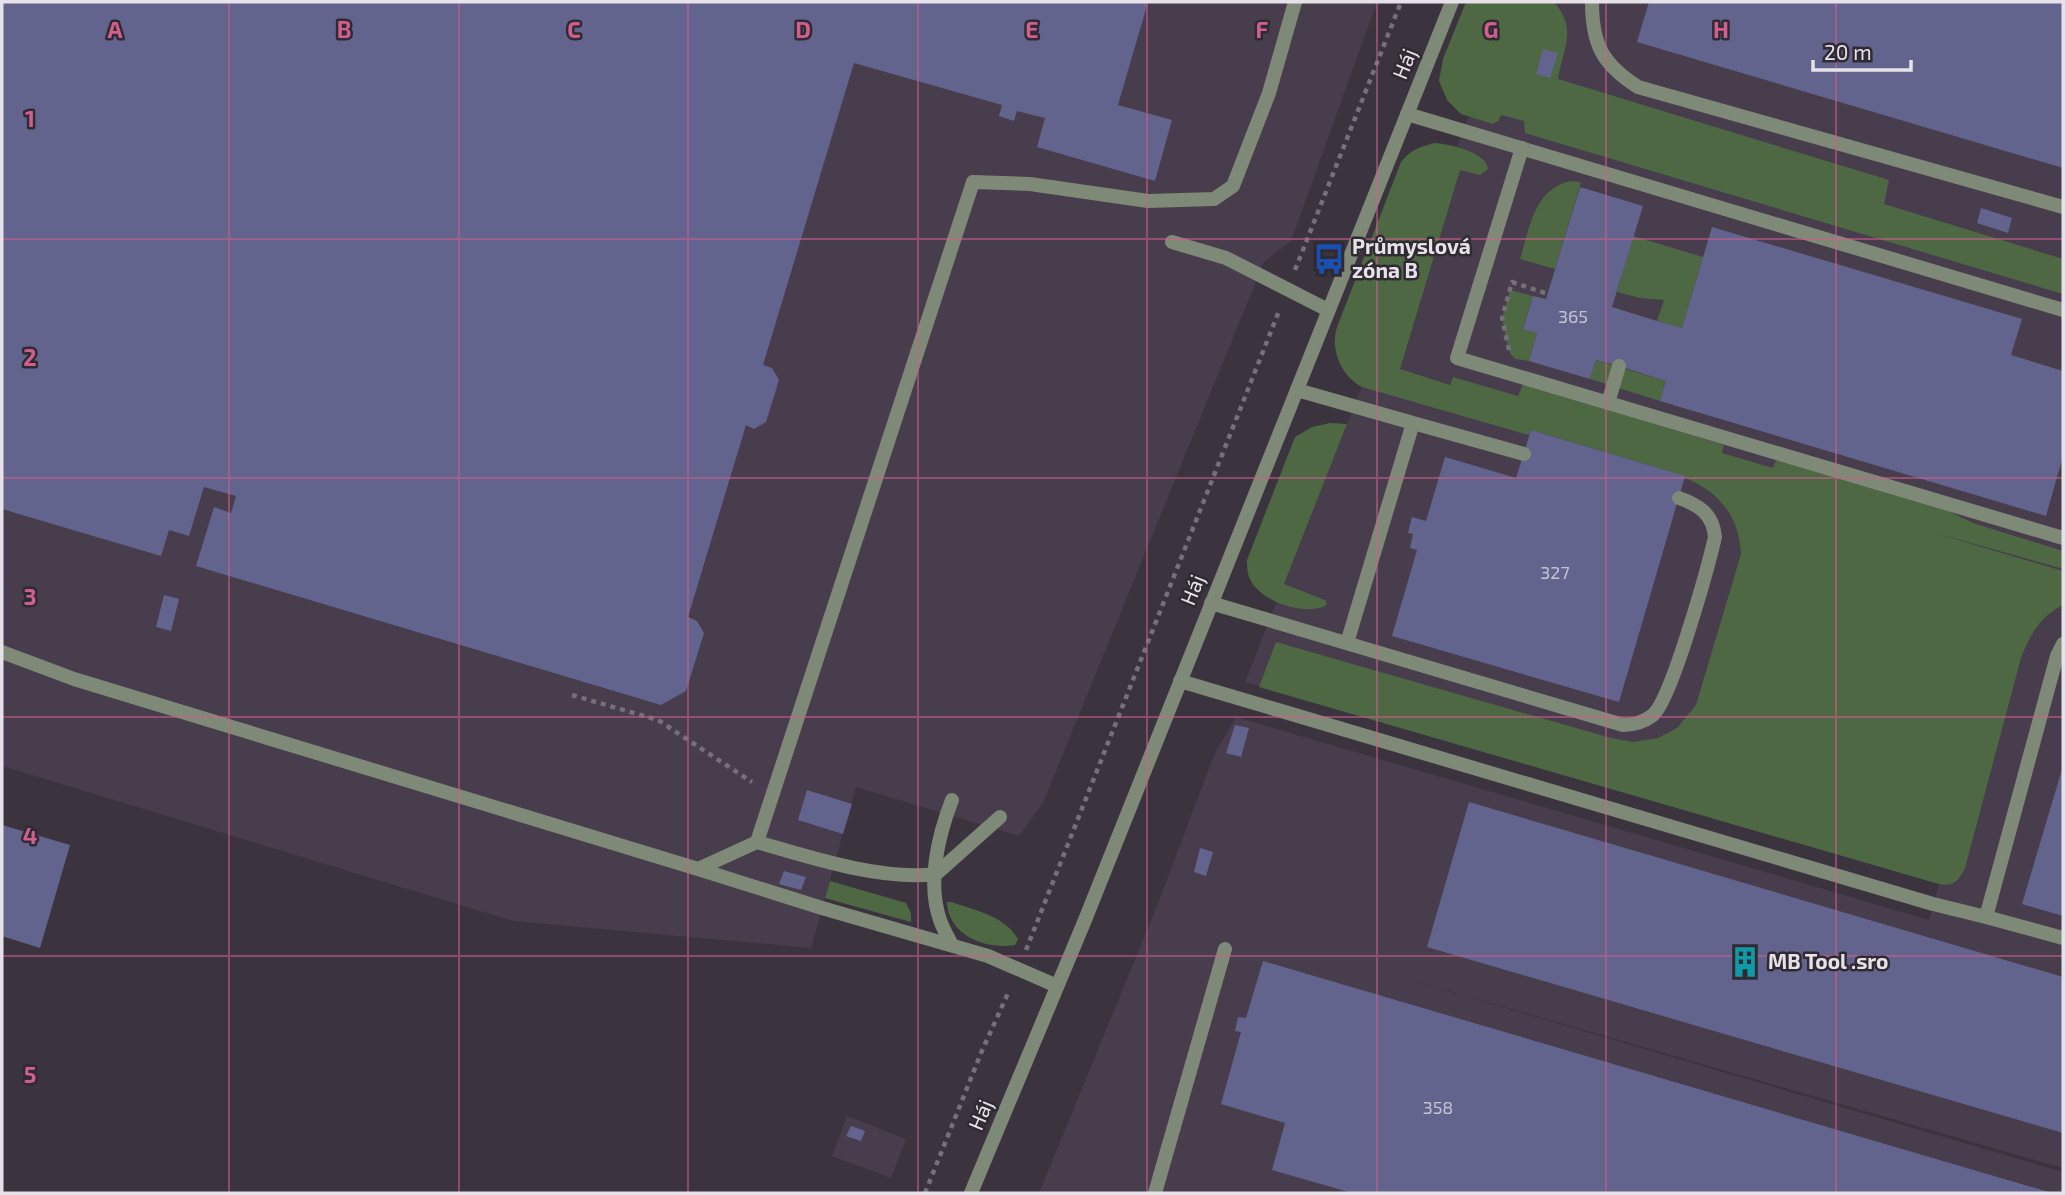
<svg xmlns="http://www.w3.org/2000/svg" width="2065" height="1195" font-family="'Exo 2',sans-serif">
	<rect width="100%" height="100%" fill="#3b343e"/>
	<!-- built -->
	<path fill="#473d4c" d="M2 2H1377L1291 241 1264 262 1043 803 1019 836 856 787 811 948 513 921 2 766Z
		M1514 2H2063V1168L1400 977 2063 1172V1193H1039L1157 906 1214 755 1236 717 1929 920 1939 884 1245 682Z
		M847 1116 906 1139 891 1178 832 1156Z"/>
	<!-- green -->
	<path fill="#4d6843" d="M1466 2H1554C1578 29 1563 48 1558 79L1889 180 1884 204 2063 259V294L1525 133 1524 121 1501 115 1498 121 1493 124 1461 114 1447 100 1439 81 1443 59Z
		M1434 143C1449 144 1487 152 1488 169L1480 175 1460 170 1400 369 1450 385 1453 377 1518 396 1523 384 1724 445 1722 453 1773 468 1776 460 1942 508 1973 523 2063 551V569L1925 530 2063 571V605C2040 617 2030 634 2021 658L1965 868C1959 880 1954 887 1939 884L1259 687 1276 642 1611 738 1633 742 1658 738 1677 728 1696 705 1741 554C1737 485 1679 474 1624 458 1593 448 1562 439 1531 430L1529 435 1362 387C1341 376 1330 350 1337 327L1401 162C1410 150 1420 147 1434 143Z
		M1570 181 1581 182 1555 269 1520 259C1530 228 1533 190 1570 181Z
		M1633 236 1703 257 1682 328 1657 321 1664 300 1640 298 1617 292Z
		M1510 290 1533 296 1523 328 1537 333 1529 361 1515 359 1510 353 1506 339 1502 318Z
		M1596 360 1666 381 1660 401 1590 379Z
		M1330 423 1347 424 1284 584 1325 600 1327 603 1325 606C1303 616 1258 601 1249 577 1247 572 1247 565 1247 560L1295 437 1312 427Z
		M830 881 906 903 911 913V922L825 898Z
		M947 902H951C975 910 1005 916 1018 939L1015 945C987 950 948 936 947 902Z"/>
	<!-- building -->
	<path fill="#63648e" d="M2 2H1148L1118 105 1172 120 1155 181 1037 147 1045 118 1017 111 1014 121 999 116 1002 105 854 63 763 365 772 368 779 380 766 422 754 429 746 425 688 617 697 621 704 633 686 691 661 705 196 566 214 507 231 513 236 496 204 487 189 536 169 530 161 556 2 509Z
		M1649 2H2063V168L1637 42Z
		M1543 49 1558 53 1550 78 1536 74Z
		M1580 187 1643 206 1612 307 1657 321 1682 328 1712 227 2022 319 2011 355 2063 371V456L2046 516 1660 401 1666 381 1619 366 1596 360 1590 379 1529 361 1537 333 1523 329 1533 296 1546 299Z
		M1981 208 2012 218 2008 233 1977 223Z
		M1531 430 1685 476 1619 702 1392 636 1417 550 1410 548 1413 534 1408 533 1412 517 1426 521 1445 457 1516 478Z
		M164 595 179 599 171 631 156 627Z
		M1235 725 1249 728 1241 757 1226 753Z
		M2063 766V916L2022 904Z
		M807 790 852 804 843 834 798 820Z
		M1469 802 2063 977V1133L1427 947Z
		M2 825 70 845 40 948 2 936Z
		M1200 848 1213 852 1206 876 1194 872Z
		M784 871 806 877 801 890 779 884Z
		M1263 961 2052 1193H1352L1272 1170 1285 1123 1221 1104 1241 1032 1235 1031 1238 1017 1246 1018Z
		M851 1126 865 1131 861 1141 846 1136Z"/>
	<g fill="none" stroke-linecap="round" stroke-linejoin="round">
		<!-- path -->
		<path stroke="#767079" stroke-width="4.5" stroke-dasharray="5 5" stroke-linecap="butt" d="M1295 270 1401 2
			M1509 350 1502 318 1512 282 1548 294
			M572 695 658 720 752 782
			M1026 950 1279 311
			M925 1193 981 1053 1009 991"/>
		<!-- lane -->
		<path stroke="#7e8977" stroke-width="14" d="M1592 2C1592 44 1602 64 1638 87L2063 207
			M1407 114 2063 310
			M1522 148 1457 358 2063 538
			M1172 242 1226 258 1328 310
			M1297 390 1413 423
			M1608 403 1619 366
			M1211 603 1623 725C1635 725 1644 722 1653 715 1672 698 1708 567 1715 537 1713 514 1699 505 1679 498
			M1347 643 1413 423 1524 454
			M2063 644 2057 656 1986 917 2063 938
			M2 652 74 679 698 869 757 842C809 857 881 881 936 874L1000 817
			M1180 681 1933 904 1986 917
			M952 800C938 836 927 883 940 920 943 929 948 937 952 945
			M757 842 973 182 1030 184 1148 201 1214 199 1233 186 1269 93 1295 2
			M698 869 822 908 988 956 1057 986
			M1155 1193 1225 949"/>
		<!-- street -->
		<path stroke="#7e8977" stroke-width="14" d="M971 1193 1085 920 1452 2"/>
	</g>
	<!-- grid -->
	<path fill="none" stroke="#cf5f8d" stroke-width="2" stroke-opacity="0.55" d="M229 2V1193M459 2V1193M688 2V1193M918 2V1193M1147 2V1193M1377 2V1193M1606 2V1193M1836 2V1193M2 239H2063M2 478H2063M2 717H2063M2 956H2063"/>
	<!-- icons -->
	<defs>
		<symbol id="bus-bare" viewBox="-9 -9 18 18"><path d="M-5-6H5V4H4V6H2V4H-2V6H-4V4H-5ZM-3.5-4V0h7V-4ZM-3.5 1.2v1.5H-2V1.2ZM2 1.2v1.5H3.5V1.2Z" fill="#1a4fb4" stroke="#302a33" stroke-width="2.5" paint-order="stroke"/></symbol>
		<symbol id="building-bare" viewBox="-9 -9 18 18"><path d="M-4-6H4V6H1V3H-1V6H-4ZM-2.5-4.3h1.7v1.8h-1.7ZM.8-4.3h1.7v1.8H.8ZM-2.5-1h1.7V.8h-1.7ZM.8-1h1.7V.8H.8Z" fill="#0f9aa8" stroke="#302a33" stroke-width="2.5" paint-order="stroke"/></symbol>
	</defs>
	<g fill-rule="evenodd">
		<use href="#bus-bare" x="1307" y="237" width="44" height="44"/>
		<use href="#building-bare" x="1723" y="940" width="44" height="44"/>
	</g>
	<g text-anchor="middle" stroke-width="5" stroke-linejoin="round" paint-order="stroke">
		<!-- number labels -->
		<g font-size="18" fill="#c6c2d2">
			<text x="1573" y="323">365</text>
			<text x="1555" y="579">327</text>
			<text x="1438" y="1114">358</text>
		</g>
		<!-- street labels -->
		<g font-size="21" fill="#e7e2e9" stroke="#302a33">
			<text transform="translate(1405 64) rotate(-68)" y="7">Háj</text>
			<text transform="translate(1193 590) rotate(-68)" y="7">Háj</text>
			<text transform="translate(981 1115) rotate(-67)" y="7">Háj</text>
		</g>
		<!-- poi labels -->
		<g font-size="21" font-weight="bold" fill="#e7e2e9" stroke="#302a33" text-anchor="start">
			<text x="1352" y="254">Průmyslová<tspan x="1352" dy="24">zóna B</tspan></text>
			<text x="1768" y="969">MB Tool .sro</text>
		</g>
	</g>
	<g font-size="23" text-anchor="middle" font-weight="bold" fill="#cf5f8d" stroke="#302a33" stroke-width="5" stroke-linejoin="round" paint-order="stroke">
		<text x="115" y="38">A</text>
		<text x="344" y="38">B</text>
		<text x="574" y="38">C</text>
		<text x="803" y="38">D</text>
		<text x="1032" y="38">E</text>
		<text x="1262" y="38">F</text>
		<text x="1491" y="38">G</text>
		<text x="1721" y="38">H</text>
		<text x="30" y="127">1</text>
		<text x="30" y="366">2</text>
		<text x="30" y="605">3</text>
		<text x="30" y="844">4</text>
		<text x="30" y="1083">5</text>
	</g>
	<!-- border -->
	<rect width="2065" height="1195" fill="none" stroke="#e7e2e9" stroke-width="7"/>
	<!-- scale -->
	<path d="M1813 60v10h98v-10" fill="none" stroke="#e7e2e9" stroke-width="3.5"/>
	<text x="1824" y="60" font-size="21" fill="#e7e2e9" stroke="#302a33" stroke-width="5" paint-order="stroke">20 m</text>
</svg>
